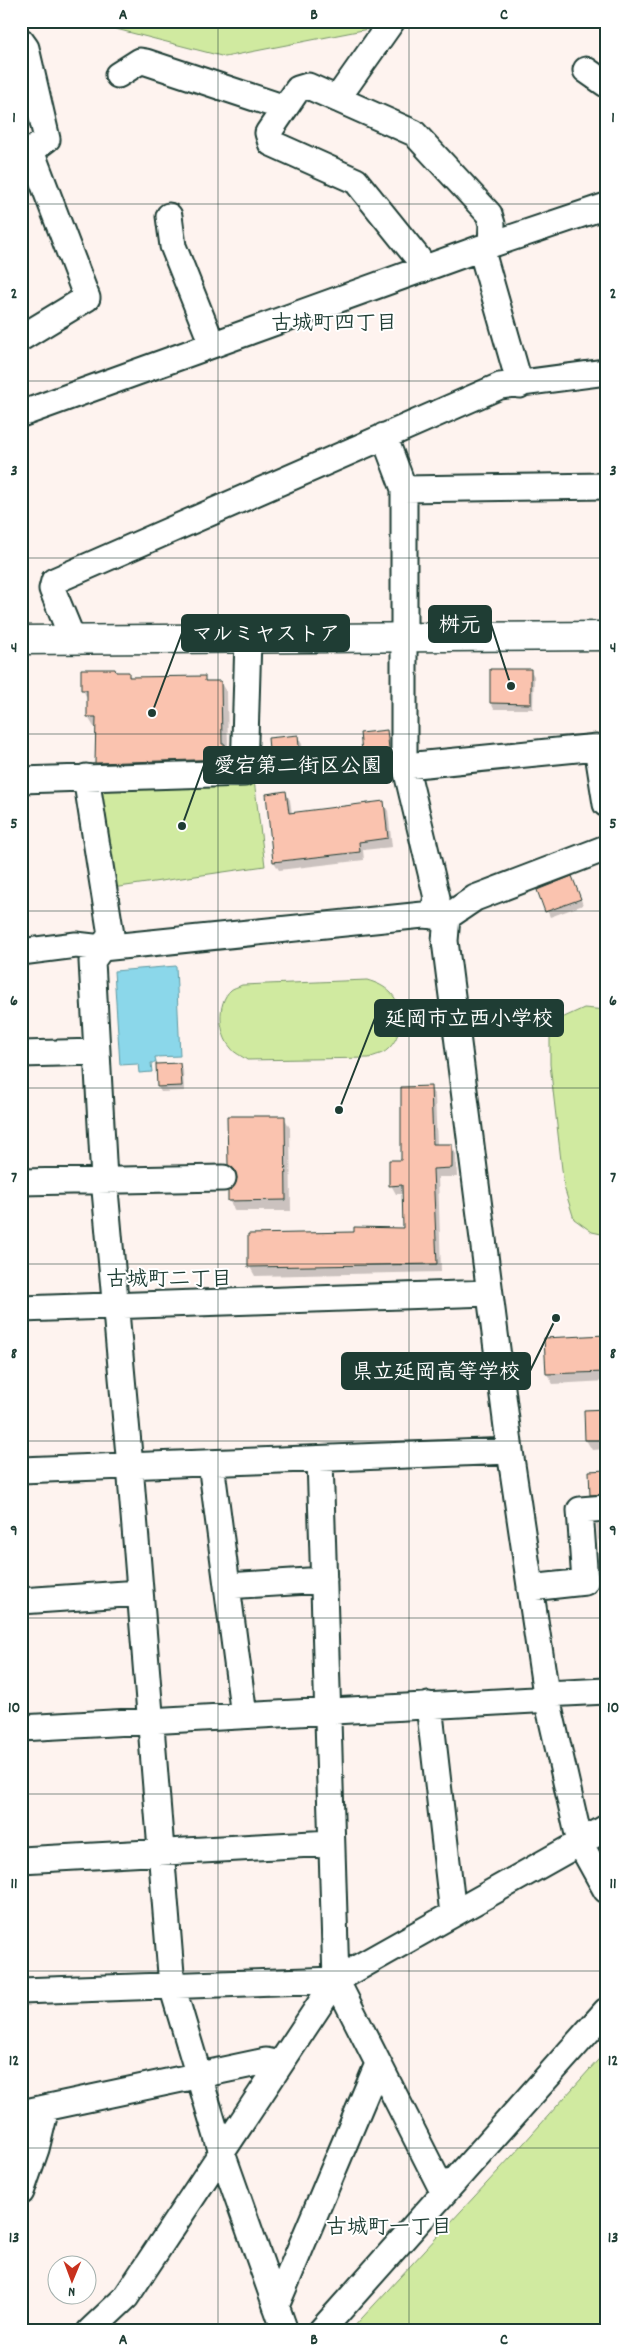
<svg xmlns="http://www.w3.org/2000/svg" width="627" height="2352" font-family="Dekko,'Klee One',sans-serif">
	<rect width="100%" height="100%" fill="#fef3ef"/>
	<filter id="ink" filterUnits="userSpaceOnUse"><feTurbulence type="fractalNoise" baseFrequency=".02" numOctaves="2"/><feDisplacementMap in="SourceGraphic" scale="10" xChannelSelector="R" yChannelSelector="G"/><feConvolveMatrix kernelMatrix="1 2 1 2 8 2 1 2 1" color-interpolation-filters="sRGB"/></filter>
	<g filter="url(#ink)">
		<!-- green -->
		<path fill="#d0eaa0" stroke="#78946a" d="M85 21H409L225 57Z
			M254 780 265 866 112 888 97 786Z
			M367 980C377 983 384 986 391 993 405 1008 403 1037 387 1050 383 1054 375 1055 369 1058L247 1060C242 1056 234 1053 231 1048 219 1035 216 1003 231 990 233 988 238 987 242 985Z
			M584 1008 606 1010V1235L592 1232 574 1219 564 1187 550 1064V1035L562 1018Z
			M606 2051V2331H350L524 2143Z"/>
		<!-- water -->
		<path fill="#8bd7ea" stroke="#6099a1" d="M176 966 180 1056 155 1057 156 1063H151L152 1072 139 1073 138 1064 120 1065 114 971Z"/>
		<!-- shadow -->
		<path fill="#0003" d="M492 670 531 671 534 676 533 709H494L491 703Z
			M116 673H128L131 678H204L207 682H220L227 693 228 751 231 757V770L103 774 97 763V727H94L88 717V700L83 690Z
			M386 731 391 740 394 767 369 769 365 761 362 734Z
			M297 736 302 744 305 776 277 779 272 771Z
			M285 792 290 800 292 814 383 803 388 811 392 847 363 850 364 860 279 870 274 862 268 795Z
			M575 883 583 905 550 917 538 890Z
			M180 1064 183 1070 184 1091 161 1092 158 1087 157 1065Z
			M430 1087 435 1096 437 1145H451L456 1154 457 1177H438L441 1272 255 1276 250 1267 355 1233 404 1229 403 1194H396L391 1185 403 1161Z
			M284 1117 290 1128 291 1211H235L229 1200 239 1178 229 1164Z
			M606 1337V1381L553 1384 547 1374 546 1339Z
			M606 1410V1449L592 1450 586 1440 585 1411Z
			M606 1471V1504H597L592 1494Z
			M606 1523V1549H603L598 1539 597 1524Z"/>
		<!-- building -->
		<path fill="#fac3af" stroke="#1f3d34" d="M81 669H115L116 672H129V677L205 676V681H221L222 744H225L226 759 95 763 96 717H87V690H81Z
			M490 669H531V704L490 703Z
			M387 730 390 758 363 761 360 733Z
			M298 735 301 768 271 771 268 738Z
			M286 791 289 813 384 801 388 838 359 842 360 852 273 862 266 794Z
			M572 876 581 899 545 912 537 890Z
			M180 1063 182 1086 157 1087 156 1064Z
			M431 1086 433 1144H452V1168L433 1169 437 1264 248 1267V1234L354 1232V1227L403 1228 402 1185 389 1186V1160H401V1087Z
			M227 1116H285L286 1200 228 1201V1191L235 1185 237 1178 235 1170 228 1165Z
			M606 1335V1372L546 1374 544 1338Z
			M606 1409V1440H585L584 1410Z
			M606 1470V1494L590 1495 589 1471Z"/>
		<g fill="none" stroke-linecap="round" stroke-linejoin="round">
			<defs>
				<path id="minor" d="M21 41 26 48 47 139 31 151 87 298 21 338
					M586 70 606 84
					M118 75 140 61 146 62 285 108
					M337 99 392 21
					M169 216 173 246 212 344
					M481 248 520 385
					M422 270 418 258 356 181 271 143 268 133 298 89 308 86 414 133 489 214 492 224 491 244
					M21 414 481 248 606 206
					M384 436 404 489V760L437 898 432 916
					M404 489 606 486
					M73 640 52 589 54 581 500 386 606 372
					M406 766 597 747 606 804
					M86 777 111 935 92 961 104 1179 130 1466 172 1986 222 2153 285 2331
					M21 780 244 773 248 639
					M447 917 445 941 510 1451 546 1694 580 1843 606 1890
					M21 952 76 945 102 948 423 915 447 917 475 898 606 848
					M21 1054 97 1052
					M21 1182 223 1178
					M21 1309 489 1293
					M320 1459 336 1980 444 2193
					M211 1463 244 1716
					M21 1470 510 1451
					M227 1586 324 1580
					M530 1588 585 1582 580 1510 606 1508
					M21 1601 140 1593
					M429 1705 453 1914
					M21 1728 534 1700 546 1694 606 1691
					M21 1860 331 1843
					M21 1991 336 1980
					M21 2113 266 2061 280 2064
					M21 2192 36 2149 46 2108
					M276 2306 378 2064
					M90 2331 126 2297 336 1980 606 1828
					M321 2331 606 2011"/>
				<path id="major" d="M21 640 606 636"/>
			</defs>
			<!-- minor casing -->
			<use href="#minor" stroke="#1f3d34" stroke-width="29"/>
			<!-- major casing -->
			<use href="#major" stroke="#1f3d34" stroke-width="31"/>
			<!-- minor -->
			<use href="#minor" stroke="#fff" stroke-width="25"/>
			<!-- major -->
			<use href="#major" stroke="#fff" stroke-width="28"/>
		</g>
	</g>
	<!-- grid -->
	<path fill="none" stroke="#1f3d34" stroke-width="1" stroke-opacity="0.55" d="M218 21V2331M409 21V2331M21 204H606M21 381H606M21 558H606M21 734H606M21 911H606M21 1088H606M21 1264H606M21 1441H606M21 1618H606M21 1794H606M21 1971H606M21 2148H606"/>
	<g text-anchor="middle" stroke-width="4" stroke-linejoin="round" paint-order="stroke">
		<!-- neighbourhood labels -->
		<g font-size="21" font-weight="bold" fill="#1f3d34" stroke="#fff">
			<text x="334" y="329">古城町四丁目</text>
			<text x="169" y="1285">古城町二丁目</text>
			<text x="389" y="2233">古城町一丁目</text>
		</g>
	</g>
	<!-- callouts -->
	<path fill="none" stroke="#1f3d34" stroke-width="2" d="M511 686L491 624M152 713L182 633M182 826L204 765M339 1110L375 1018M556 1318L530 1371"/>
	<g fill="#1f3d34" stroke="#fff" stroke-width="2">
		<circle cx="511" cy="686" r="5"/>
		<circle cx="152" cy="713" r="5"/>
		<circle cx="182" cy="826" r="5"/>
		<circle cx="339" cy="1110" r="5"/>
		<circle cx="556" cy="1318" r="5"/>
	</g>
	<g fill="#1f3d34" stroke="#1f3d34" stroke-width="2">
		<rect x="429" y="606" width="62" height="36" rx="5"/>
		<rect x="182" y="615" width="167" height="36" rx="5"/>
		<rect x="204" y="747" width="188" height="36" rx="5"/>
		<rect x="375" y="1000" width="188" height="36" rx="5"/>
		<rect x="342" y="1353" width="188" height="36" rx="5"/>
	</g>
	<g font-size="21" text-anchor="middle" font-weight="bold" fill="#fff">
		<text x="460" y="631">桝元</text>
		<text x="266" y="640">マルミヤストア</text>
		<text x="298" y="772">愛宕第二街区公園</text>
		<text x="469" y="1025">延岡市立西小学校</text>
		<text x="436" y="1378">県立延岡高等学校</text>
	</g>
	<!-- margin -->
	<rect width="627" height="2352" fill="none" stroke="#fff" stroke-width="55"/>
	<!-- north arrow -->
	<g transform="translate(72 2280) rotate(181)"><circle r="24" fill="#ffffff" stroke="#a5b1ae"/>
	<path d="M0-4L9 19L0 12L-9 19Z" fill="#c8321e"/>
	<text y="-8" font-size="14" font-weight="bold" text-anchor="middle" fill="#1f3d34">N</text>
	</g>
	<rect x="28" y="28" width="572" height="2296" fill="none" stroke="#1f3d34" stroke-width="2"/>
	<g font-size="16" text-anchor="middle" font-weight="bold" fill="#1f3d34">
		<text x="123" y="19">A</text>
		<text x="314" y="19">B</text>
		<text x="504" y="19">C</text>
		<text x="14" y="122">1</text>
		<text x="613" y="122">1</text>
		<text x="14" y="298">2</text>
		<text x="613" y="298">2</text>
		<text x="14" y="475">3</text>
		<text x="613" y="475">3</text>
		<text x="14" y="652">4</text>
		<text x="613" y="652">4</text>
		<text x="14" y="828">5</text>
		<text x="613" y="828">5</text>
		<text x="14" y="1005">6</text>
		<text x="613" y="1005">6</text>
		<text x="14" y="1182">7</text>
		<text x="613" y="1182">7</text>
		<text x="14" y="1358">8</text>
		<text x="613" y="1358">8</text>
		<text x="14" y="1535">9</text>
		<text x="613" y="1535">9</text>
		<text x="14" y="1712">10</text>
		<text x="613" y="1712">10</text>
		<text x="14" y="1888">11</text>
		<text x="613" y="1888">11</text>
		<text x="14" y="2065">12</text>
		<text x="613" y="2065">12</text>
		<text x="14" y="2242">13</text>
		<text x="613" y="2242">13</text>
		<text x="123" y="2344">A</text>
		<text x="314" y="2344">B</text>
		<text x="504" y="2344">C</text>
	</g>
</svg>
